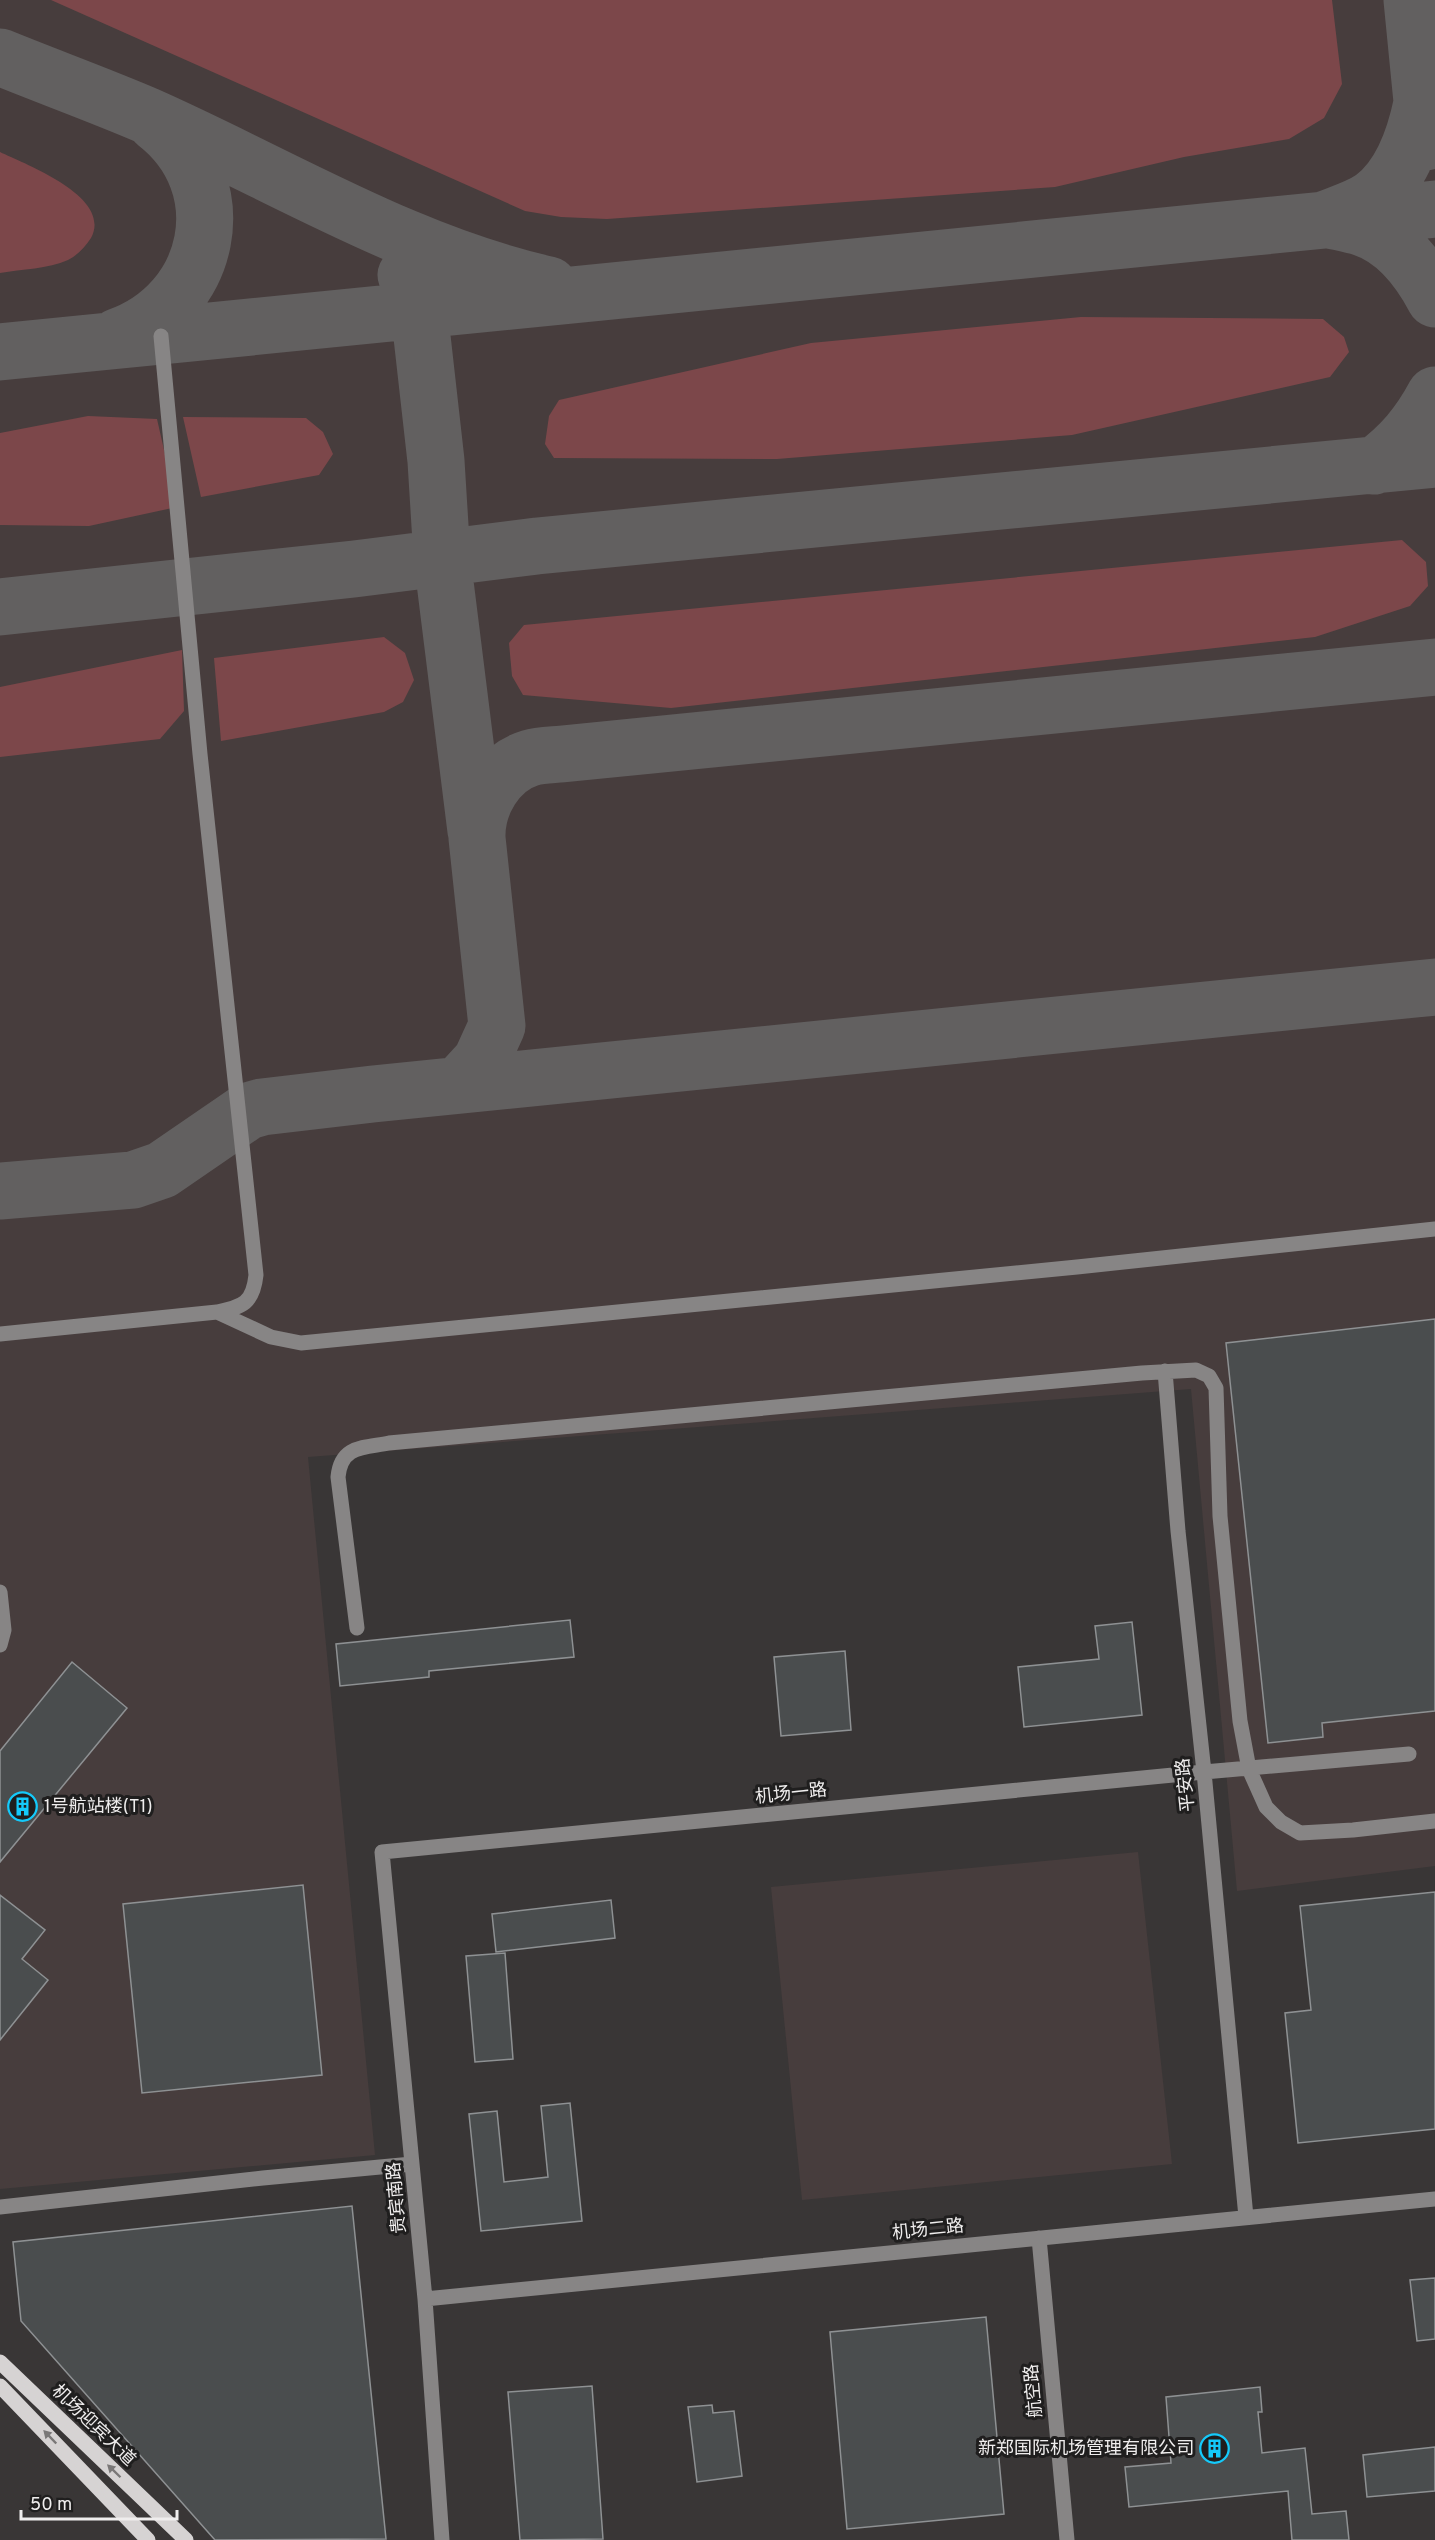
<svg xmlns="http://www.w3.org/2000/svg" width="1435" height="2540" font-family="Overpass,'Noto Sans SC',sans-serif">
	<rect width="100%" height="100%" fill="#393636"/>
	<!-- built -->
	<path fill="#473d3d" d="M0 0H1435V1866L1237 1891 1191 1389 308 1457 375 2155 0 2189Z
		M1138 1852 1172 2164 802 2200 771 1887Z"/>
	<!-- green -->
	<path fill="#7c474a" d="M51 0H1332L1342 84 1324 118 1289 139 1184 157 1055 187 607 219 561 217 525 211Z
		M0 152C27 165 113 197 91 238 85 247 78 255 68 260 48 269 22 269 0 273Z
		M1081 317 1323 319 1344 337 1349 352 1330 377 1072 435 777 459 554 458 545 444 549 416 559 400 811 343Z
		M88 416 157 419 177 507 89 526 0 525V433Z
		M183 417 306 418 323 432 333 454 319 475 201 497Z
		M1402 540 1426 562 1428 586 1410 606 1315 637 671 708 523 695 512 676 509 643 524 625Z
		M384 637 405 653 414 680 403 702 384 712 221 741 214 658Z
		M182 650 184 711 160 739 0 757V687Z"/>
	<g fill="none" stroke-linecap="round" stroke-linejoin="round">
		<!-- taxiway -->
		<path stroke="#626060" stroke-width="57" d="M1412 0 1426 142
			M0 57C49 77 99 95 148 116 281 175 406 253 549 285
			M1435 134 1422 103C1415 137 1402 176 1373 198 1359 208 1341 213 1326 219 1338 222 1351 224 1363 228 1396 239 1419 269 1435 299
			M406 275 419 310 436 461 442 558 476 831
			M117 337C212 304 237 186 156 123
			M0 352 1435 209
			M1374 466C1401 446 1419 425 1435 395
			M0 607 354 569 537 546 1435 459
			M459 1085 481 1061 497 1026 477 838C476 805 497 768 530 758 540 755 552 755 562 754L1435 667
			M0 1191 133 1180 162 1170 248 1111 262 1107 373 1094 1435 987"/>
	</g>
	<!-- building -->
	<path fill="#4a4d4e" stroke="#8e9193" stroke-width="1.5" d="M1435 1319V1711L1322 1723 1323 1737 1268 1743 1226 1343Z
		M570 1620 574 1657 429 1671V1677L340 1686 336 1644Z
		M1132 1622 1142 1715 1024 1727 1018 1667 1099 1659 1095 1626Z
		M845 1651 851 1730 781 1736 774 1657Z
		M72 1662 127 1708 0 1862V1751Z
		M303 1885 322 2075 142 2093 123 1904Z
		M1435 1892V2129L1298 2143 1285 2013 1311 2010 1300 1906Z
		M0 1895 45 1930 22 1959 48 1980 0 2040Z
		M611 1900 615 1938 496 1952 492 1914Z
		M505 1953 513 2059 475 2062 466 1956Z
		M570 2103 582 2221 481 2231 469 2114 497 2111 504 2182 548 2177 541 2106Z
		M352 2206 386 2539 215 2540 21 2321 13 2242Z
		M1435 2278V2339L1417 2341 1410 2280Z
		M986 2317 1004 2514 847 2529 830 2332Z
		M592 2386 603 2539 520 2540 508 2392Z
		M1260 2387 1262 2412H1258L1262 2453 1305 2448 1312 2514 1346 2511 1349 2540H1292L1288 2491 1129 2507 1125 2467 1171 2463 1166 2397Z
		M712 2405 713 2413 734 2411 742 2476 697 2482 688 2407Z
		M1435 2447V2491L1367 2497 1363 2455Z"/>
	<g fill="none" stroke-linecap="round" stroke-linejoin="round">
		<!-- minor -->
		<path stroke="#878585" stroke-width="15" d="M217 1312 271 1337 301 1343 1077 1267 1435 1229
			M0 1334 217 1312C243 1307 253 1303 256 1275L200 754 161 336
			M1165 1371 1178 1531 1204 1772 1246 2217
			M0 1592 4 1630 0 1645
			M357 1628 338 1477C341 1445 364 1448 389 1443L1142 1373 1196 1370 1209 1376 1216 1388 1220 1516 1240 1721 1249 1769 1266 1807 1281 1822 1300 1833 1353 1830 1435 1821
			M0 2207 263 2178 412 2164
			M1039 2238 1067 2540
			M425 2299 1435 2199
			M442 2540 425 2299 382 1852 1204 1772 1409 1754"/>
		<!-- major -->
		<path stroke="#d6d3d3" stroke-width="15" d="M0 2362 186 2540
			M0 2386 148 2540"/>
	</g>
	<!-- one-way arrows -->
	<defs><path id="oneway-solid" d="M-6-.8H1V-3.2L6.5 0L1 3.2V.8H-6Z" transform="scale(1.5)"/></defs>
	<g fill="#7a7878">
		<use href="#oneway-solid" transform="translate(50 2437) rotate(-134)"/>
		<use href="#oneway-solid" transform="translate(114 2471) rotate(-136)"/>
	</g>
	<!-- icons -->
	<defs>
		<symbol id="building-ring" viewBox="-11 -11 22 22"><circle r="9.5" fill="#1f1e1e" stroke="#14cafb" stroke-width="1.5"/><path d="M-4-6H4V6H1V3H-1V6H-4ZM-2.5-4.3h1.7v1.8h-1.7ZM.8-4.3h1.7v1.8H.8ZM-2.5-1h1.7V.8h-1.7ZM.8-1h1.7V.8H.8Z" fill="#14cafb"/></symbol>
	</defs>
	<g fill-rule="evenodd">
		<use href="#building-ring" x="6" y="1790" width="33" height="33"/>
		<use href="#building-ring" x="1198" y="2432" width="33" height="33"/>
	</g>
	<g text-anchor="middle" stroke-width="6" stroke-linejoin="round" paint-order="stroke">
		<!-- street labels -->
		<g font-size="18" fill="#efeded" stroke="#1f1e1e">
			<text transform="translate(1185 1785) rotate(-96)" y="6">平安路</text>
			<text transform="translate(791 1793) rotate(-6)" y="6">机场一路</text>
			<text transform="translate(396 2198) rotate(-95)" y="6">贵宾南路</text>
			<text transform="translate(928 2229) rotate(-6)" y="6">机场二路</text>
			<text transform="translate(1033 2391) rotate(-95)" y="6">航空路</text>
			<text transform="translate(94 2425) rotate(44)" y="6">机场迎宾大道</text>
		</g>
		<!-- poi labels -->
		<g font-size="18" fill="#efeded" stroke="#1f1e1e" text-anchor="start">
			<text x="44" y="1812">1号航站楼(T1)</text>
			<text x="1194" y="2454" text-anchor="end">新郑国际机场管理有限公司</text>
		</g>
	</g>
	<!-- scale -->
	<path d="M21 2510v9h156v-9" fill="none" stroke="#efeded" stroke-width="3"/>
	<text x="30" y="2510" font-size="18" fill="#efeded" stroke="#1f1e1e" stroke-width="4.5" paint-order="stroke">50 m</text>
</svg>
